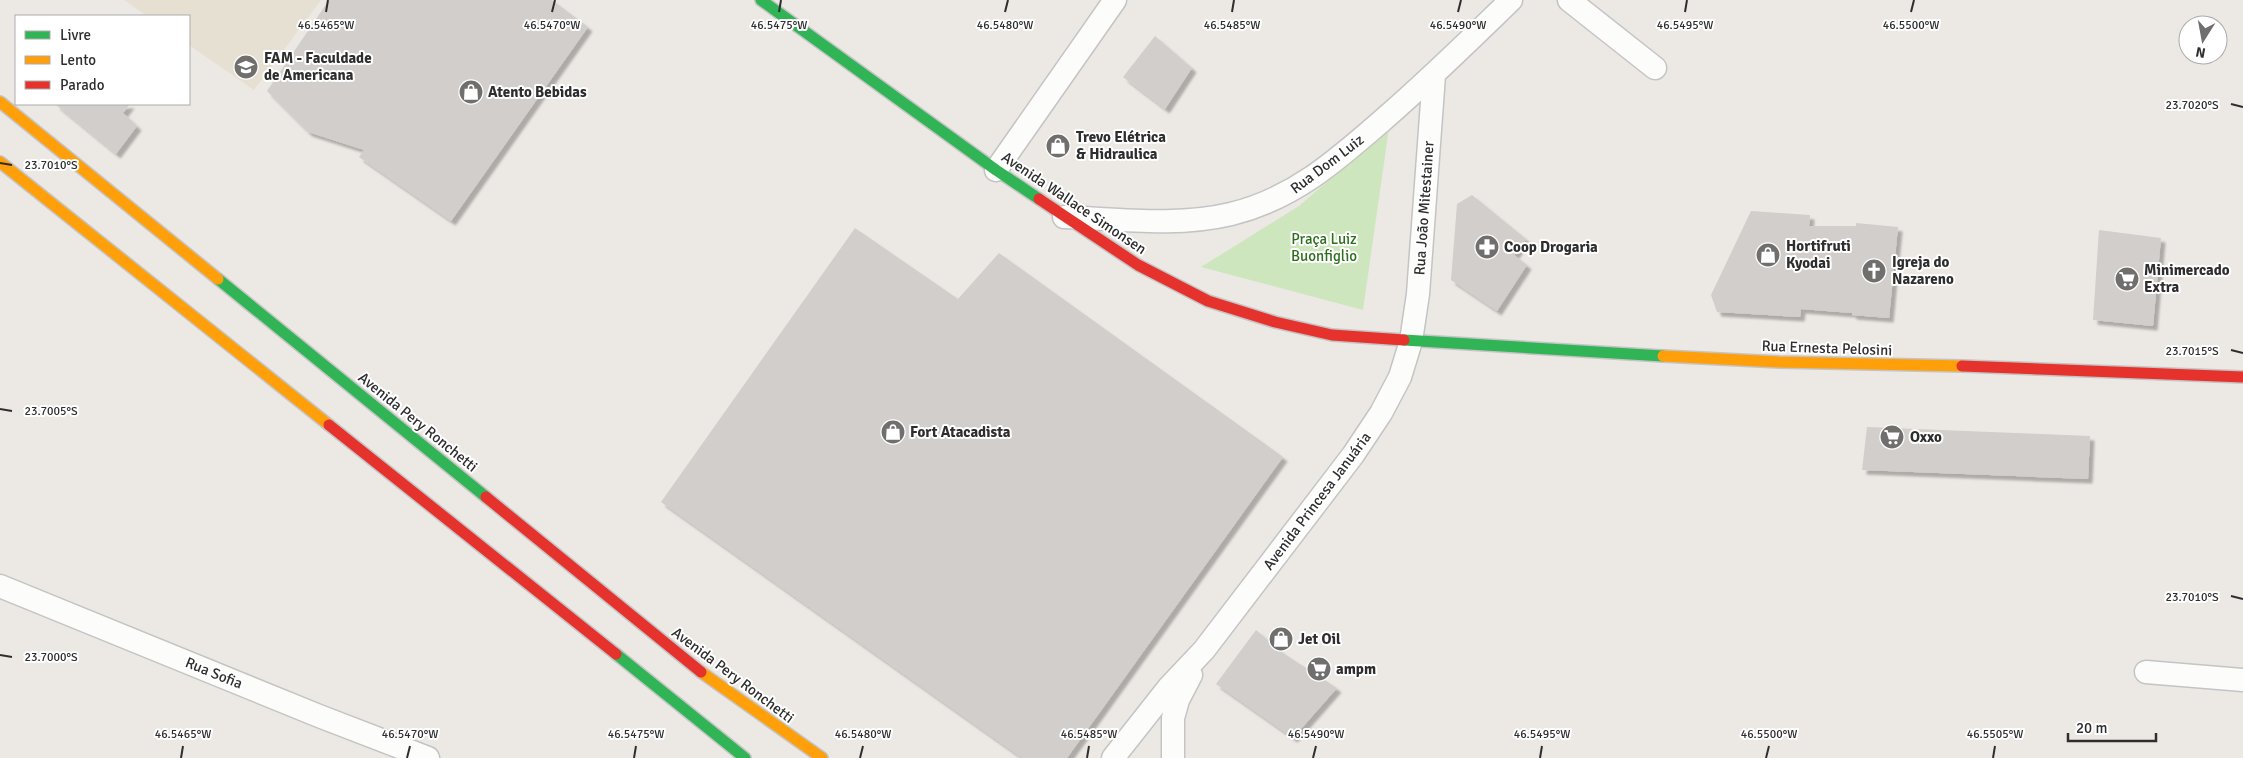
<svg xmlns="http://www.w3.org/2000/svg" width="2243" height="758" font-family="Signika,sans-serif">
	<defs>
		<filter id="shadow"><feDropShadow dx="4.5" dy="4.5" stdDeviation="1" flood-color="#0004"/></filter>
	</defs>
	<rect width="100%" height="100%" fill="#ece8e4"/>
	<!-- education -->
	<path fill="#e6e0d3" d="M124 0H321L254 90 189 45V16H147Z"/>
	<!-- green -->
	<path fill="#cee6be" d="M1389 128 1363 310 1201 267 1299 206Z"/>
	<!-- building -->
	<path fill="#d1cecb" filter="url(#shadow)" d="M329 0H552L588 27 451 221 359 157 364 150 308 132 267 91Z
		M1155 36 1192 68 1165 109 1123 77Z
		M55 104H130L123 113 137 126 116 154Z
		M1472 195 1526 239 1514 255 1527 265 1497 311 1451 280 1457 204Z
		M1751 211 1810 215 1809 226H1856V223L1898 227 1889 318 1852 315V313L1801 309 1800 317 1717 312 1711 295Z
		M855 228 958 299 999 253 1283 457 1067 758H1022L661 502Z
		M2099 230 2161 238 2153 326 2093 320Z
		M1867 427 2090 436 2088 479 1862 470Z
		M1256 630 1283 653 1337 688 1293 738 1216 684Z"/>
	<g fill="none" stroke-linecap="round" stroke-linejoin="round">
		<defs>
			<path id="street" d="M1569 0 1655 68
				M996 170 1115 0
				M1064 217C1118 219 1177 227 1231 214 1293 199 1336 161 1384 119 1428 81 1469 41 1511 0
				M0 586 319 716 428 758
				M2146 672 2243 680
				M1113 758 1169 687 1204 650 1353 455 1381 413 1400 377 1411 341 1418 294 1434 75
				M1173 758V718L1178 700 1191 675"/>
			<path id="fast" d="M761 0 996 170 1039 199
				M218 279 486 497
				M1404 340 1663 356
				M616 654 745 758"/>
			<path id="slow" d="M0 102 218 279
				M0 162 329 425
				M1663 356 1779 362 1962 366
				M701 672 822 758"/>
			<path id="jam" d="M1039 199 1138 265 1208 301 1275 322 1332 335 1404 340
				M1962 366 2243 377
				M329 425 616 654
				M486 497 701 672"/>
		</defs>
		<!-- street casing -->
		<use href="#street" stroke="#c5c4c5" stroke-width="25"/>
		<!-- fast casing -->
		<use href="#fast" stroke="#c5c4c5" stroke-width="14"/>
		<!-- slow casing -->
		<use href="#slow" stroke="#c5c4c5" stroke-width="14"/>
		<!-- jam casing -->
		<use href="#jam" stroke="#c5c4c5" stroke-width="14"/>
		<!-- street -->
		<use href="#street" stroke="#fcfcfb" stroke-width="22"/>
		<!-- fast -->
		<use href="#fast" stroke="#30b455" stroke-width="11"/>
		<!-- slow -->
		<use href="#slow" stroke="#ff9f0a" stroke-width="11"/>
		<!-- jam -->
		<use href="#jam" stroke="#e5322d" stroke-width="11"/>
	</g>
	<!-- ticks -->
	<path fill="none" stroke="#2e2e2e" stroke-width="2" d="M326 12 328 0M552 12 555 0M779 12 781 0M1005 12 1008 0M1232 12 1234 0M1458 12 1461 0M1685 12 1687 0M1911 12 1914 0M2231 104 2243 107M0 163 12 165M2231 350 2243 353M0 409 12 411M2231 596 2243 599M0 655 12 657M181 758 183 746M407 758 410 746M634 758 636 746M860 758 863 746M1087 758 1089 746M1313 758 1316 746M1540 758 1542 746M1766 758 1769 746M1993 758 1995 746"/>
	<!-- icons -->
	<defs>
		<symbol id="university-disc" viewBox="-11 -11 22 22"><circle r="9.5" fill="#706f6e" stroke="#fff"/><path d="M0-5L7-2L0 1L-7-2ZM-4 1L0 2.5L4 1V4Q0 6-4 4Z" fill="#fff"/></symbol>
		<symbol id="shop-disc" viewBox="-11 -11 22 22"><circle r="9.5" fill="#706f6e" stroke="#fff"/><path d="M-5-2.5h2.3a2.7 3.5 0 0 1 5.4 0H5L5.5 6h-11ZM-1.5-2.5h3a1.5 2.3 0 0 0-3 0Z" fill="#fff"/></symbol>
		<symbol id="pharmacy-disc" viewBox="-11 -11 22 22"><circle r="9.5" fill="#706f6e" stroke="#fff"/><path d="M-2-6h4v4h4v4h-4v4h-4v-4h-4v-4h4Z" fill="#fff"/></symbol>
		<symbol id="church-disc" viewBox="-11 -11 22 22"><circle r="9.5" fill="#706f6e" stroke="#fff"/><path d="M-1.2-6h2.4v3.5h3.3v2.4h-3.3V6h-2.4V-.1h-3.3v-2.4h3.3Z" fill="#fff"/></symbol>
		<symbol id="supermarket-disc" viewBox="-11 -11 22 22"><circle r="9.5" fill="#706f6e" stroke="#fff"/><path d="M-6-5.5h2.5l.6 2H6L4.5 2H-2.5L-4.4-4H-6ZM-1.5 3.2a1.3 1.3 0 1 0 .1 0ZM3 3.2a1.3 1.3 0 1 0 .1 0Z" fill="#fff"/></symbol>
	</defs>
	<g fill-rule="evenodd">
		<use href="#university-disc" x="232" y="53" width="28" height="28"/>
		<use href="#shop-disc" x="457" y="78" width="28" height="28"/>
		<use href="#shop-disc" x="1044" y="132" width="28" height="28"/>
		<use href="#pharmacy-disc" x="1473" y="233" width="28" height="28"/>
		<use href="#shop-disc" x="1754" y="241" width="28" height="28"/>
		<use href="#church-disc" x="1860" y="257" width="28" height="28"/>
		<use href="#supermarket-disc" x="2113" y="265" width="28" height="28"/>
		<use href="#shop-disc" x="879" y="418" width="28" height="28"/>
		<use href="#supermarket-disc" x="1878" y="423" width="28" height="28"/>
		<use href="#shop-disc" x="1267" y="625" width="28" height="28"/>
		<use href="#supermarket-disc" x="1305" y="655" width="28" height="28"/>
	</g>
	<g text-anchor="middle" stroke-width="4" stroke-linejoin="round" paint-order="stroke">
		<!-- poi labels -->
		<g font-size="15" font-weight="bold" fill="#2e2e2e" stroke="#fff" text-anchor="start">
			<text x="264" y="63">FAM - Faculdade<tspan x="264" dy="17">de Americana</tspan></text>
			<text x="488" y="97">Atento Bebidas</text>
			<text x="1076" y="142">Trevo Elétrica<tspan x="1076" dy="17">&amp; Hidraulica</tspan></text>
			<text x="1786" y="251">Hortifruti<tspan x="1786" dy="17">Kyodai</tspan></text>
			<text x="1504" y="252">Coop Drogaria</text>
			<text x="1892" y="267">Igreja do<tspan x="1892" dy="17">Nazareno</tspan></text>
			<text x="2144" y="275">Minimercado<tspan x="2144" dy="17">Extra</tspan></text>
			<text x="910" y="437">Fort Atacadista</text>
			<text x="1910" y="442">Oxxo</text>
			<text x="1298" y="644">Jet Oil</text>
			<text x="1336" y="674">ampm</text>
		</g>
		<!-- street labels -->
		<g font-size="15" fill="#2e2e2e" stroke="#fff">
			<text transform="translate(1327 164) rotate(-37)" y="5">Rua Dom Luiz</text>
			<text transform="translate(1074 203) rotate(34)" y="5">Avenida Wallace Simonsen</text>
			<text transform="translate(1424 208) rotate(-86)" y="5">Rua João Mitestainer</text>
			<text transform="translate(1827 348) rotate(2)" y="5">Rua Ernesta Pelosini</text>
			<text transform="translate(418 422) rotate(39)" y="5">Avenida Pery Ronchetti</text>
			<text transform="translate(1317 501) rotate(-53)" y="5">Avenida Princesa Januária</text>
			<text transform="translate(214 673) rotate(22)" y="5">Rua Sofia</text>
			<text transform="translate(733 675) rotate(37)" y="5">Avenida Pery Ronchetti</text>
		</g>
		<!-- park labels -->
		<g font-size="15" fill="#2c6e1b" stroke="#fff">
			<text x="1324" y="244">Praça Luiz<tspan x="1324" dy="17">Buonfiglio</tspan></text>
		</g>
	</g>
	<g font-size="12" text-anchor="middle" fill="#2e2e2e" stroke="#fff" stroke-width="4" stroke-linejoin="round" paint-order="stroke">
		<text x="326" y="29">46.5465°W</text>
		<text x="552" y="29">46.5470°W</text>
		<text x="779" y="29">46.5475°W</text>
		<text x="1005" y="29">46.5480°W</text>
		<text x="1232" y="29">46.5485°W</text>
		<text x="1458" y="29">46.5490°W</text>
		<text x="1685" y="29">46.5495°W</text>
		<text x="1911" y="29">46.5500°W</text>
		<text x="2192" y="109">23.7020°S</text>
		<text x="51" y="169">23.7010°S</text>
		<text x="2192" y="355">23.7015°S</text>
		<text x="51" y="415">23.7005°S</text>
		<text x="2192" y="601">23.7010°S</text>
		<text x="51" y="661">23.7000°S</text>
		<text x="183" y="738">46.5465°W</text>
		<text x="410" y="738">46.5470°W</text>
		<text x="636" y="738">46.5475°W</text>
		<text x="863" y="738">46.5480°W</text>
		<text x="1089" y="738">46.5485°W</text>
		<text x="1316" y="738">46.5490°W</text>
		<text x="1542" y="738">46.5495°W</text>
		<text x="1769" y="738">46.5500°W</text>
		<text x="1995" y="738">46.5505°W</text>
	</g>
	<!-- legend -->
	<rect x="15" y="15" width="175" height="90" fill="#ffffff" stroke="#ababab"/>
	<rect x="25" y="31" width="25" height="8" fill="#30b455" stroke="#ababab"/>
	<text x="60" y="40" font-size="15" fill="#2e2e2e">Livre</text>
	<rect x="25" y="56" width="25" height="8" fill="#ff9f0a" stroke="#ababab"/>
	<text x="60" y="65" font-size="15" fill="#2e2e2e">Lento</text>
	<rect x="25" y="81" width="25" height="8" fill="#e5322d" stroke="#ababab"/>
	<text x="60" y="90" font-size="15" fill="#2e2e2e">Parado</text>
	<!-- north arrow -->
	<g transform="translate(2203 40) rotate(191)"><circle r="24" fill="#ffffff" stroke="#ababab"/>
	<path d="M0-4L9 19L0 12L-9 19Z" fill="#706f6e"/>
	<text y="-8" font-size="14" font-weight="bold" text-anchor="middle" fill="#2e2e2e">N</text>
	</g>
	<!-- scale -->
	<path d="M2068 733v8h88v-8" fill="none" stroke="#2e2e2e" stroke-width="2.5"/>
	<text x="2076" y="733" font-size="15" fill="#2e2e2e" stroke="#ffffff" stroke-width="4" paint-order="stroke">20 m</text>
</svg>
